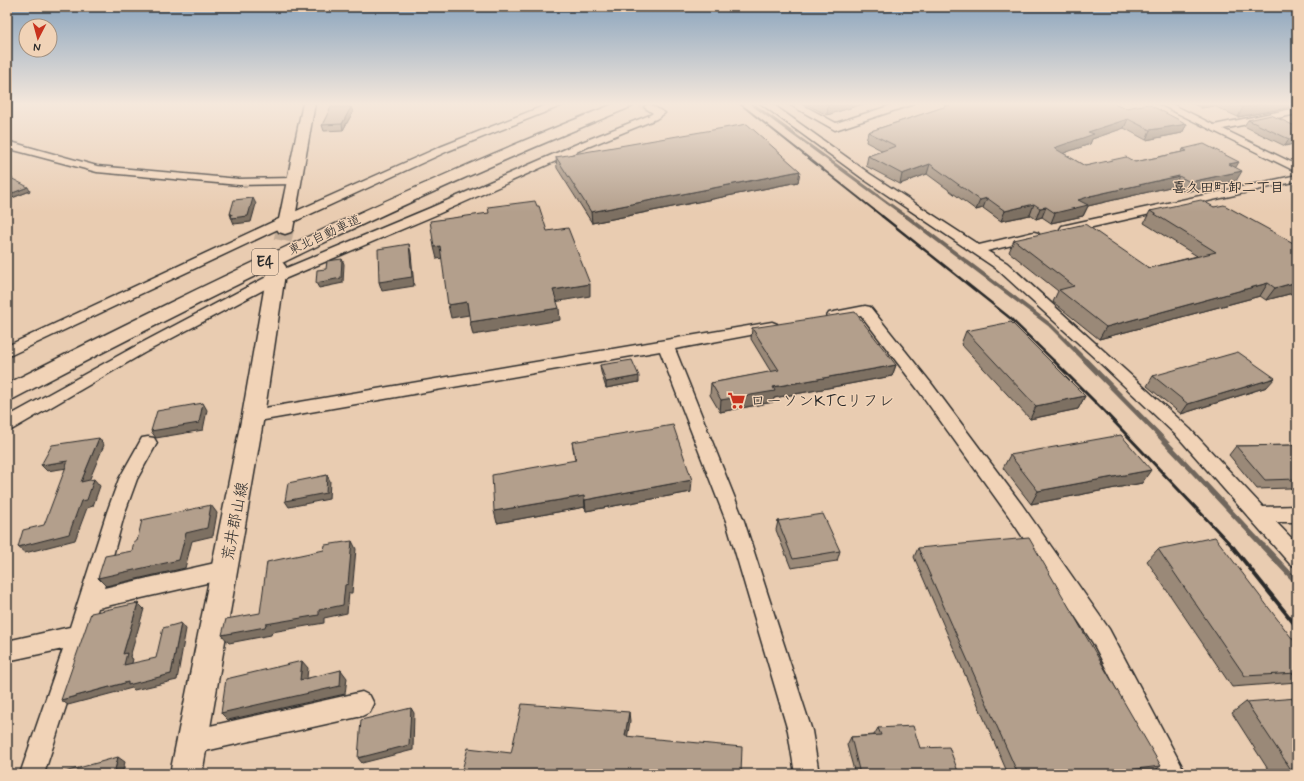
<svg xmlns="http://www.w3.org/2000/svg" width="1304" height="781" font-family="Mynerve,'Klee One',sans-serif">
	<rect width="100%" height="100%" fill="#e9ccb1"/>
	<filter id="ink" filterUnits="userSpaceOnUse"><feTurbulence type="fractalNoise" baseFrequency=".025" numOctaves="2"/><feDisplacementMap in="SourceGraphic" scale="8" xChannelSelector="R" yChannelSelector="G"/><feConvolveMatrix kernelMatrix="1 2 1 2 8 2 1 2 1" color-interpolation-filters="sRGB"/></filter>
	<g filter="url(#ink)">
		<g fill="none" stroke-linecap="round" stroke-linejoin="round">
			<!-- stream-far3 -->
			<path stroke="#70665c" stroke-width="3" d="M751 103 907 217"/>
			<!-- stream-far2 -->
			<path stroke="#70665c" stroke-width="4" d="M906 216 1050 325 1087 362"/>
			<!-- stream-far1 -->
			<path stroke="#70665c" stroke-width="5" d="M1086 361 1157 433 1264 547"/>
			<!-- stream -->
			<path stroke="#70665c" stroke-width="6" d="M1263 546 1297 582"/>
			<!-- minor-tunnel -->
			<path stroke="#c3ac96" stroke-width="10" stroke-dasharray="10 5.5" stroke-linecap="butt" d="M641 103 649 107"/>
			<!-- major-tunnel -->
			<path stroke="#c3ac96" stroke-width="18" stroke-dasharray="18 9" stroke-linecap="butt" d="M277 267 285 229"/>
			<defs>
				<path id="minor" d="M551 103H565L563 105 448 151 291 223 7 357V346L283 217 440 147Z
					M760 103H771L870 174 979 245 1034 232 1038 233 1040 236 1038 239 987 251 1007 263 1190 429 1263 507 1297 506V522H1276L1297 544V567L1290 564 1178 437 1099 362 997 269 862 178Z
					M787 103H799L836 123 898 103H913L911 105 835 130Z
					M1157 103H1170L1214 125 1297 108V114L1223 129 1297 165V172Z
					M649 104 665 113 656 119 585 148 438 214 282 280 144 353 13 429 7 431V417L134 347 272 274 430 208 577 144 650 115 653 113 644 107Z
					M7 141 97 166 239 179 294 178 300 181 294 184 239 185 97 172 10 149 7 148Z
					M1297 175V181L1066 233 1062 232 1060 229 1062 226 1066 225Z
					M865 306 870 307 931 383 1022 505 1109 629 1186 774H1161L1093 643 1008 515 919 391 861 315 834 320 829 319 827 316 829 313Z
					M772 322 777 324 779 327 777 330 675 349 744 521 812 731 819 774H795L788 731 726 521 660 351 253 422 247 420 245 416 247 412 253 410Z
					M148 437 154 438 157 443 137 479 125 512 104 588 224 561 231 564 234 570 231 576 224 579 98 608 44 774H20L63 649 7 661V641L70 627 107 512 119 479 142 438Z
					M362 692 370 696 374 704 370 712 362 716 192 754 184 750 180 742 184 734 192 730Z"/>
				<path id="major" d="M303 103H315L293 229 291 232 285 234 279 232 277 229Z
					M277 262 283 263 286 267 264 416 202 774H170L242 416 268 267 271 263Z"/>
				<path id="highway" d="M616 103H634L633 106C421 192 217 292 15 398L7 401V384C207 282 408 186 616 103Z"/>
			</defs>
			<!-- minor casing -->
			<use href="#minor" stroke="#2b2b2b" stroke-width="3"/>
			<!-- major casing -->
			<use href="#major" stroke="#2b2b2b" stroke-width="3"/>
			<!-- highway casing -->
			<use href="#highway" stroke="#2b2b2b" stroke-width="3"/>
			<!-- minor -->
			<use href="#minor" fill="#f1d3b7" fill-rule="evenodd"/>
			<!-- major -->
			<use href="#major" fill="#f1d3b7" fill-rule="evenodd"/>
			<!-- highway -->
			<use href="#highway" fill="#f1d3b7" fill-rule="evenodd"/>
			<!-- rail-far3 -->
			<path stroke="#2b2b2b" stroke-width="2" d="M739 103 883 217"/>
			<!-- rail-far2 -->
			<path stroke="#2b2b2b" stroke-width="2.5" d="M882 216 1010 318 1055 362"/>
			<!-- rail-far1 -->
			<path stroke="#2b2b2b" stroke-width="3" d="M1054 361 1104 411 1233 547"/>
			<!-- rail -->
			<path stroke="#2b2b2b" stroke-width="4" d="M1232 546 1297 627"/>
		</g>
		<!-- wall -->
		<path fill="#9a8978" stroke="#2b2b2b" d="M804 103H866L827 115Z
			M945 103H1113L1126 108 1187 124 1182 133 1146 140 1124 128 1092 139 1090 144 1063 153 1085 166 1135 162 1182 152 1183 149 1236 168V181L1185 192 1174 186 1088 206 1083 216 1051 223 1042 217 1036 219 1030 215 1001 221 983 208 976 210 927 174 900 184 866 166 868 156 883 151 866 142 868 132 947 106 944 105Z
			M1192 103H1297V106L1238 117 1214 106 1201 108Z
			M353 112 343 130 324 131 322 125Z
			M1248 120 1295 126 1297 125V143L1285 146 1244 126Z
			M556 157 800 171 798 182 592 223 557 168Z
			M7 176 30 191 12 198 7 195Z
			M1214 207 1297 245V292L1266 300 1260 296 1099 339 1053 302 1058 291 1009 252 1014 240 1149 268 1197 256 1144 223 1150 211Z
			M752 328 896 365 892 376 774 398 773 402 720 412 710 395 711 383 771 372 751 339Z
			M966 331 1085 396 1078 409 1030 419 961 344Z
			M600 365 639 382 606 388 601 372Z
			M1153 376 1267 387 1181 414 1147 386Z
			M572 442 691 492 586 511 585 507 497 523 575 460Z
			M1297 445V491H1293L1290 488 1257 489 1229 455 1236 446Z
			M1010 455 1142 483 1031 504 1003 468Z
			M778 521 840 551 837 561 791 568 776 530Z
			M918 548 1161 766 1151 773 1144 774H1008L914 557Z
			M1158 549 1297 645V682L1232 687 1147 561Z
			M1246 702 1297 774H1271L1232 713Z
			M878 728 920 748 959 774H855L847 745 851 737 874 735Z"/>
		<!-- shaded-wall -->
		<path fill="#7d6f62" stroke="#2b2b2b" d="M833 103H866L827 115 828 105Z
			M1204 103H1216L1214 106 1201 108Z
			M1268 103H1297V106L1238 117 1243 107Z
			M351 107 353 112 343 130 342 124Z
			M1128 119 1124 128 1092 139 1090 144 1050 158 1054 148 1088 132Z
			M1187 124 1182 133 1146 140 1150 130Z
			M1297 137V143L1285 146 1289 139Z
			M1239 162 1233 172 1229 164Z
			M930 164 927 174 900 184 902 174Z
			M800 171 798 182 592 223 591 212Z
			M1242 171 1236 181 1185 192 1190 182Z
			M1179 176 1174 186 1088 206 1083 216 1051 223 1055 213 1078 200 1090 196Z
			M28 187 30 191 12 198 10 194Z
			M253 198 256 204 251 222 234 224 230 214Z
			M987 198 983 208 976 210 980 200Z
			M1034 204 1030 215 1001 221 1005 211Z
			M1046 207 1042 217 1036 219 1040 208Z
			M409 244 411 253 414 286 382 291 379 282Z
			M440 246 443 258 437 259 434 247Z
			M342 259 344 264 343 283 319 288 316 283Z
			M1297 282V292L1266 300 1275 288Z
			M1268 283 1260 296 1099 339 1106 327Z
			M590 284V296L554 302 553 290Z
			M467 302 469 315 451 318 448 305Z
			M559 308 560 320 473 335 470 322Z
			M896 365 892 376 774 398 773 402 720 412 721 400 773 387Z
			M639 376V382L606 388V382Z
			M1275 378 1267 387 1181 414 1188 404Z
			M1085 396 1078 409 1030 419 1036 406Z
			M203 403 207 410 203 430 156 438 151 431Z
			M99 438 104 445 86 488 81 482Z
			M68 461 74 467 47 471 41 465Z
			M1151 470 1142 483 1031 504 1038 491Z
			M327 475 330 481 329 499 289 507 285 501Z
			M94 479 100 486 93 506 87 508 75 540 25 553 18 547 81 501Z
			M692 480 691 492 586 511 585 500Z
			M584 496 585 507 497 523 494 511Z
			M211 505 217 513 213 536 192 541 185 568 106 586 98 578 186 533Z
			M352 541 356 549 352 593H349L347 613 324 618V623L272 632 271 635 229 643 222 635 319 610 345 585Z
			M138 603 144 609 130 657 133 659 130 671 124 665 123 654Z
			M181 623 186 629 177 680 134 690 132 688 68 705 61 700 128 682 171 674Z
			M302 661 308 668 306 688 300 680Z
			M341 670 347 678 345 694 228 720 221 713Z
			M411 708 414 713 413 750 362 763 358 758Z
			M629 712 630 721 626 745 625 736Z
			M118 757 125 762 122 774H114Z"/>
		<!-- building -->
		<path fill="#b39f8c" stroke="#2b2b2b" d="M825 103H833L828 105Z
			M956 103H1113L1126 108 1148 104 1187 124 1150 130 1128 119 1088 132 1094 134 1054 148 1085 166 1126 157 1135 162 1187 151 1183 149 1204 144 1239 162 1229 164 1242 171 1190 182 1179 176 1090 196H1091L1078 200 1088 205 1055 213 1046 207 1040 208 1034 204 1005 211 987 198 980 200 930 164 902 174 868 156 896 146 868 132Z
			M1234 103H1268L1243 107Z
			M331 107H351L342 124 322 125Z
			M1271 115 1295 126 1297 125V137L1289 139 1248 120Z
			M747 124 800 171 591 212 556 157Z
			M7 176 28 187 10 194 7 193Z
			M253 198 248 216 231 218 232 214H230L234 200Z
			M1201 200 1214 207 1224 205 1297 245V282L1275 288 1268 283 1106 327 1059 290 1074 286 1014 240 1085 224 1149 268 1216 252 1150 211Z
			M535 201 537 206H539L547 231 568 228 590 284 553 290 559 308 470 322 467 302 448 305 440 246 434 247 430 221 489 213 488 207Z
			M409 244 412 277 379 282 378 249Z
			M342 259 341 278 316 283 317 270 326 269 327 261Z
			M855 312 896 365 773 387 775 391 721 400 711 383 779 370 752 328Z
			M1011 322 1085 396 1036 406 966 331Z
			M1238 352 1275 378 1188 404 1153 376Z
			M632 360 639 376 606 382 600 365Z
			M203 403 199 423 151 431 157 411Z
			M673 425 692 480 585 500 584 496 494 511 492 475 576 460 572 442Z
			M1121 435 1151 470 1038 491 1010 455Z
			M99 438 81 482 94 479 87 500 81 501 69 534 18 547 23 530 44 525 68 461 41 465 52 445Z
			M1297 445V479L1265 480 1236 446Z
			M327 475 326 493 285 501 288 483Z
			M211 505 207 528 186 533 179 560 98 578 105 556 132 551 134 541H137L142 520Z
			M823 514 840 551 793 559 778 521Z
			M1215 537 1297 645V673L1245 676 1158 549Z
			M1029 538 1161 766 1095 774H1018L918 548Z
			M352 541 348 584 345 585 343 605 319 610V615L266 624 265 627 222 635 226 619 260 613 267 562 324 550 325 545Z
			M138 603 123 654 127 653 124 665 156 658 163 628 181 623 171 674 128 685V682L61 700 91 613Z
			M302 661 300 680 341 670 340 686 221 713 226 679Z
			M1297 698V774H1294L1246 702Z
			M522 704 629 712 625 736 742 747 741 774H461L468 748 511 753Z
			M411 708 409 745 358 758 361 720Z
			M913 726 920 748 949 747 959 774H860L851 737 881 735 878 728Z
			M118 757 114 774H61V773Z"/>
	</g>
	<!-- sky -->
	<linearGradient id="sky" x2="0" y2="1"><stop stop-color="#8aa4bd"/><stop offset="0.49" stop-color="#f5e8dc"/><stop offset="1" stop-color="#f5e8dc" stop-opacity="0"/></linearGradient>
	<rect width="1304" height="212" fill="url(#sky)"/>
	<!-- icons -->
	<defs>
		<symbol id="supermarket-bare" viewBox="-9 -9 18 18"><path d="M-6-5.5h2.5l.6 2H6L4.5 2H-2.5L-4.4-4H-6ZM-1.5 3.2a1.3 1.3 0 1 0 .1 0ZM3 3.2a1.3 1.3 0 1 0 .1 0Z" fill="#c8321e" stroke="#f1d3b7" stroke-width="2.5" paint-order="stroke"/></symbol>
	</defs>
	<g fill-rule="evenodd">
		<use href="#supermarket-bare" x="724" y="388" width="25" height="25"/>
	</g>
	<g text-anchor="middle" stroke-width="3" stroke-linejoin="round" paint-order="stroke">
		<!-- far-street labels -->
		<g font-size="13" fill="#2b2b2b" stroke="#f1d3b7">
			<text transform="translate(324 234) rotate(-25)" y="5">東北自動車道</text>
		</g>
		<!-- far-neighbourhood labels -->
		<g font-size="14" font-weight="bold" fill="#2b2b2b" stroke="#f1d3b7">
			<text x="1228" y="192">喜久田町卸二丁目</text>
		</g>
		<!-- shield labels -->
		<rect fill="#f1d3b7" stroke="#665d55" stroke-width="1" x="252" y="249" width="26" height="26" rx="3"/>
		<g font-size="15" font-weight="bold" fill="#2b2b2b">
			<text x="265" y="267">E4</text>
		</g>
		<!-- poi labels -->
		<g font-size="16" fill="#2b2b2b" stroke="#f1d3b7" text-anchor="start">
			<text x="750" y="406">ローソンKTCリフレ</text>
		</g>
		<!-- street labels -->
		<g font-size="16" fill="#2b2b2b" stroke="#f1d3b7">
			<text transform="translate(234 521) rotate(-79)" y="6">荒井郡山線</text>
		</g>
	</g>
	<!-- margin -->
	<rect width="1304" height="781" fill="none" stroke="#f1d3b7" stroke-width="24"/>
	<rect x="12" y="12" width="1280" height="757" fill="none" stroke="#2b2b2b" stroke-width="1.5" filter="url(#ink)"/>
	<!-- north arrow -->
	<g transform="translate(38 38) rotate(186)"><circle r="19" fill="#f1d3b7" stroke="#a2907f"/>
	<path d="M0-3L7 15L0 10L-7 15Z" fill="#c8321e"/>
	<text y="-6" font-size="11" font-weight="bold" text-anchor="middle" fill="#2b2b2b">N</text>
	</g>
</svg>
